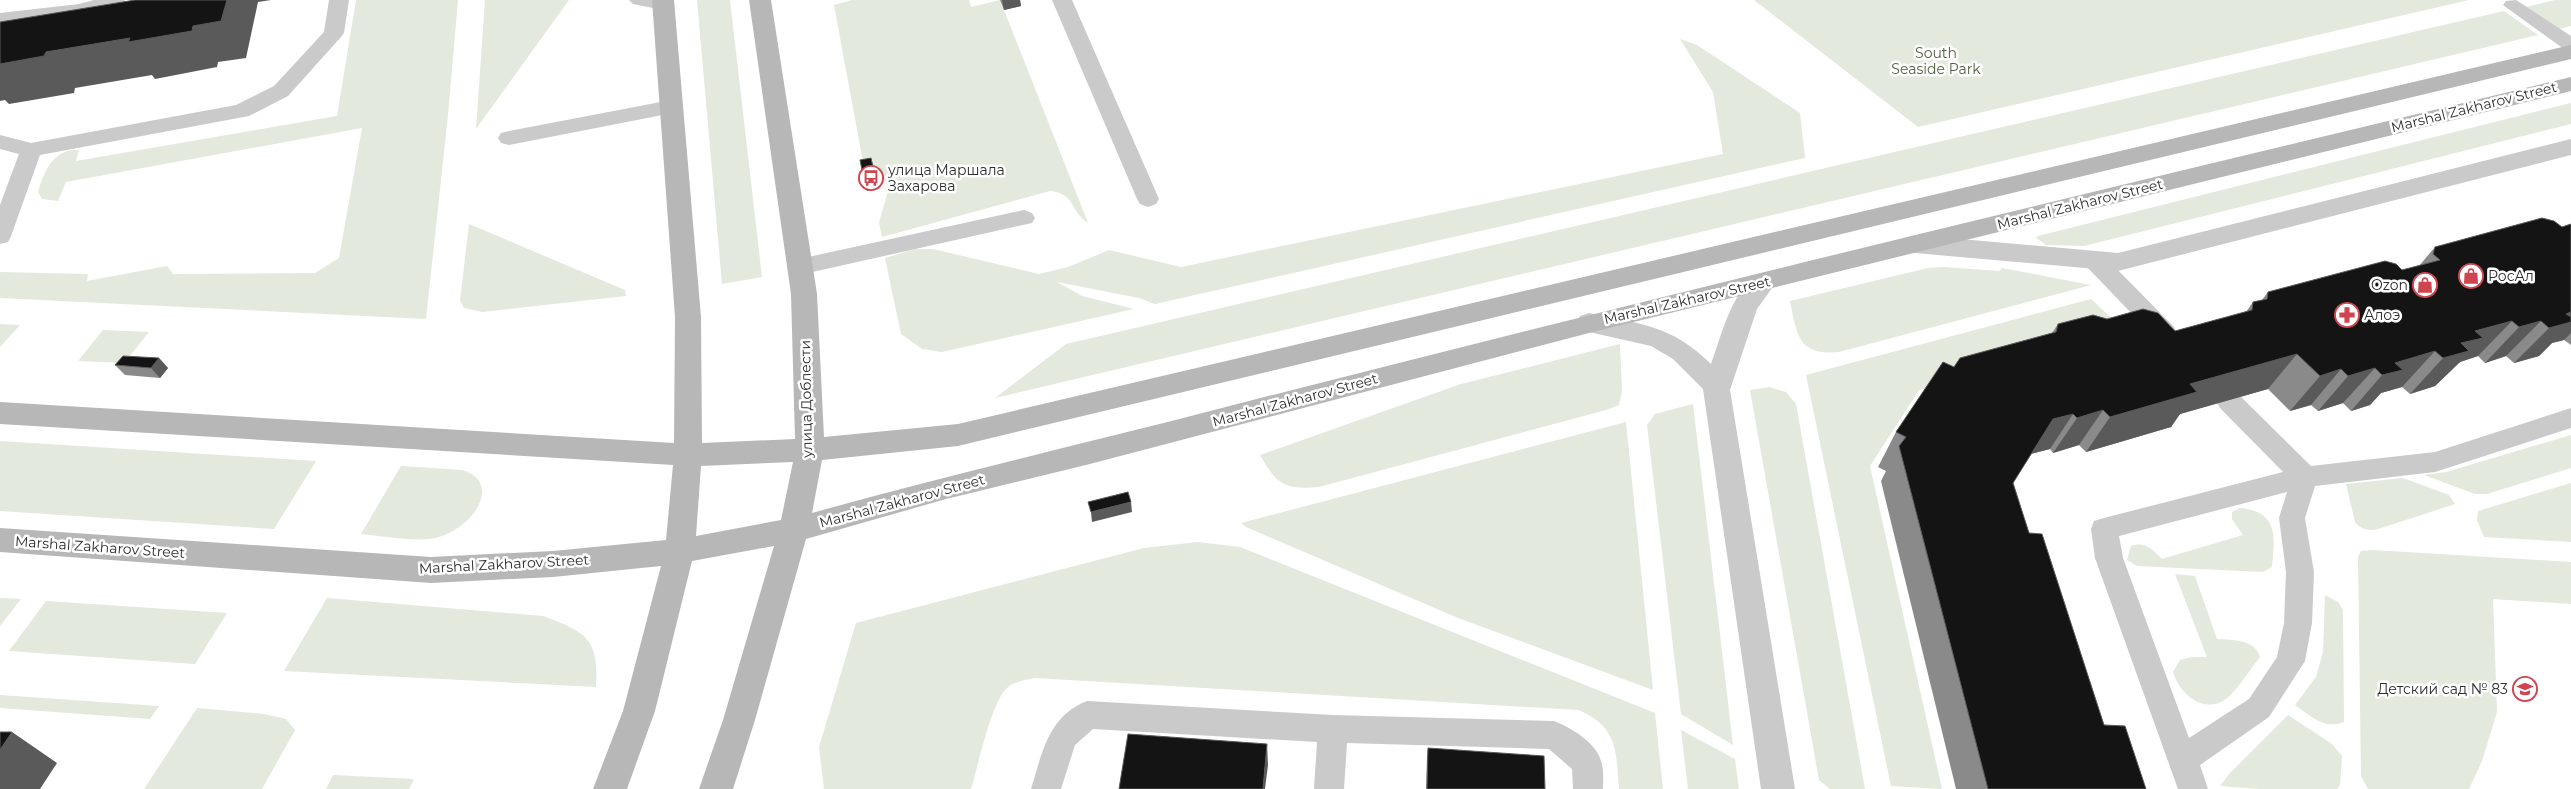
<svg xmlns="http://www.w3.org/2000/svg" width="2571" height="789" font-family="Montserrat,sans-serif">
	<rect width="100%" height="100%" fill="#fff"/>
	<!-- green -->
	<path fill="#e3e9dc" d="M356 0H458L448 115 426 319 0 298V272L88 274 87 281 167 266 173 274 315 273 339 258 362 128 66 182 58 201 42 199 38 192C44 171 54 148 79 150L76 161 337 116Z
		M485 0H569L476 129Z
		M697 0H730L762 277 722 284Z
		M852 0H969L971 7 1000 0 1088 223C1070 211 1075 193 1050 191L882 237 879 222 889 188 877 168 863 162 834 5Z
		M1754 0H2469L1918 127Z
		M2555 0H2571V26L2559 29 2526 7Z
		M2504 11 2538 35 995 398 1066 344Z
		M1680 39 1697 45 1800 113 1805 158 1155 304 1139 298 1057 282 1082 296 1134 309 942 352 922 349 901 334 885 258 915 249H933L1039 274 1068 267 1109 250 1181 267 1723 154 1713 92Z
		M2571 103V124L2084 246 2046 245 2036 238 2038 236Z
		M469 224 625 290 626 296 482 312 464 308 460 301Z
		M1944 267 1999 271 2002 268 2091 285 1839 352C1798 356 1797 335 1790 301L1928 268Z
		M2091 299 2133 338 1919 390 1870 466 1942 789 1891 786 1806 375Z
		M0 324 20 325 0 347Z
		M103 330 149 332 124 363 78 361Z
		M1620 344 1622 391 1619 405 1606 410 1319 487C1285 490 1277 485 1260 455L1461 384Z
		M1769 387 1786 392 1796 404 1865 789H1830L1819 780 1750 390Z
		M1693 404 1733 745 1681 714 1647 425 1655 414Z
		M1626 422 1653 690 1458 618 1246 527 1241 523Z
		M2571 435V468L2487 494H2475L2424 475 2446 472Z
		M0 441 316 461 274 529 0 511Z
		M401 466 462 470C474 474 483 480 482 494 479 517 452 536 430 539 408 541 383 536 361 534Z
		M2403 478 2449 495 2455 504 2378 529C2368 531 2362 530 2355 522L2346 484Z
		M2571 483V542L2484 537 2477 520 2478 511Z
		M2240 508C2278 512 2275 535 2272 567L2263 572 2137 566 2127 560 2131 546C2145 541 2153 550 2162 559L2243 535 2232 519V512Z
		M1198 542 1240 547 1655 713 1663 789H1619C1616 751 1618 726 1578 710L1035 678C1025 680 1014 681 1006 689 991 704 978 766 971 789H824L819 747 856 623 1144 548Z
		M2373 550 2571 562V604L2493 599 2497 712 2482 761 2469 789H2368L2361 776 2358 557 2361 551Z
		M2175 574 2195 576 2217 639C2233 640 2255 639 2260 657 2251 668 2237 691 2226 699 2203 715 2179 693 2173 672L2180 660 2192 657H2207Z
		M2325 595 2338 602 2343 610 2344 722C2324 730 2311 716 2295 705L2316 677 2323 652Z
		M0 598 21 599 0 626Z
		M327 598 543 616C586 632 599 638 596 687L284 671Z
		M46 601 227 613 195 664 9 651Z
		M0 695 159 706 150 719 0 708Z
		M197 708 264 714 286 719 295 730 262 789H144Z
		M2288 715 2332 744 2342 756 2340 785 2337 789H2260L2220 786 2230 773Z
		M1681 730 1735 759 1739 789H1688Z
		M333 775 414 779 409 789H326Z"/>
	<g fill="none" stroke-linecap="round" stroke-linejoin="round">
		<!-- lane -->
		<path fill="#cacaca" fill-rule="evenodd" d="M94 0H125L122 4 81 16 0 25V13L79 4Z
			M329 0H349L344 33 341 37 288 96 249 116 40 155 11 236 8 242 0 244V205L19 154 0 149V135L31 143 236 105 274 86 324 32Z
			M1052 0H1072L1159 199 1156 204 1148 207 1140 204 1137 199Z
			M2516 0 2571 36V51L2564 49 2503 5 2506 1Z
			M671 100 678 102 681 107 678 112 509 145 501 143 498 138 501 133 509 131Z
			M1024 210 1032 213 1035 218 1032 223 799 275 791 273 787 267 791 261 799 259Z
			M2095 253 2103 255 2174 327 2177 333 2174 339 2165 342 2156 339 2087 267 2083 261 2087 255Z
			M2229 391 2238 394 2311 466 2435 452 2571 408V428L2435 472 2315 486 2305 518 2314 572 2312 623 2305 661 2269 717 2200 765 2208 789H2178L2095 558 2091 529 2094 521 2104 518 2283 472 2220 408 2216 401 2220 394ZM2287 492 2279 518 2286 572 2284 623 2277 657 2249 699 2189 738 2123 558 2119 536Z
			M1087 701 1333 715 1554 721C1572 728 1599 744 1602 765 1604 773 1603 781 1603 789H1573L1572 769 1549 749 1347 743 1344 789H1314L1317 742 1093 729 1075 745 1061 789H1031C1042 754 1048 716 1087 701Z"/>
		<!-- street -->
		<path fill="#cacaca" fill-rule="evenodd" d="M629 0H671L674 4 670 8 663 10 633 4Z
			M2571 139V155L2118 271 1915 253 1906 250 1902 244 1906 238 1915 235 2118 253Z
			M1764 272 1773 275 1777 281 1757 309 1730 390 1795 789H1761L1703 389 1673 359 1651 346 1580 330 1576 323 1580 316 1589 313C1642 325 1670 324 1711 364 1721 337 1734 281 1764 272Z"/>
		<!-- secondary -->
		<path fill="#b7b7b7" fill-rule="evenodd" d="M652 0H674L701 317 702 443 795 439 791 294 749 0H771L817 294 824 437 958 424 2571 45V59L958 446 822 460 812 513C947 475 1083 444 1218 409 1668 293 2119 186 2571 77V91L1589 333 1086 465 946 499 806 539 755 720 733 789H699L723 720 774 546 692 561 655 711 627 789H593L623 711 661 566 553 577 431 583 0 552V528L431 557 553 551 666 540 673 465 0 424V402L674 443 675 317ZM793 462 781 520 696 536 701 466Z"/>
	</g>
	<!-- wall -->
	<path fill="#8a8a8a" d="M1000 0H1020L1021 6 1004 10Z
		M2571 224V345L2564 340 2552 343 2539 356 2514 363 2506 356 2485 363 2478 356 2460 362 2435 386 2410 394 2402 387 2381 393 2370 405 2351 411 2343 403 2318 411 2311 405 2290 411 2268 389 2180 414 2171 427 2086 452 2079 445 2053 453 2050 449 2031 454 2013 483 2029 533 2104 725 2146 789H1956L1881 481 1886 471 1878 467 1896 432 1954 367 2052 333 2058 324 2107 319 2175 331 2246 312 2253 302 2262 300 2268 292 2402 270 2419 266 2435 247 2562 227Z
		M159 358 168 368 160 378 125 375 115 365Z
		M1428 748 1545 789H1426L1427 756Z"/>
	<!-- shaded-wall -->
	<path fill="#5a5a5a" d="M227 0H271L258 2 246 58 218 62 217 67 155 79 152 75 75 88 74 93 9 104 5 100 0 101V64L46 52 193 26Z
		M1002 0H1020L1021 6 1004 10Z
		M871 158 874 168 878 188 867 191 864 180Z
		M2571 312V333L2564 340 2552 343 2539 356 2514 363 2549 328 2566 314Z
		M2512 321 2478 356 2460 362 2435 386 2410 394 2443 358 2475 331Z
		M2541 321 2506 356 2485 363 2519 327Z
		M2435 351 2402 387 2381 393 2370 405 2351 411 2382 375 2395 363Z
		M2297 354 2268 389 2180 414 2171 427 2086 452 2110 417 2190 384Z
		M159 358 168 368 160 378 151 368Z
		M2375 368 2343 403 2318 411 2348 376Z
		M2341 369 2311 405 2290 411 2320 376Z
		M2103 410 2079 445 2053 453 2077 418Z
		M2073 414 2050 449 2030 454 2053 419Z
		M1131 502 1132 512 1092 522 1091 512Z
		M12 732 57 763 40 789H0V750Z
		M1267 744 1268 765 1265 789H1263Z"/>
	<!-- building -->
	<path fill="#141414" stroke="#5a5a5a" d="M135 0H227L221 21 193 26 192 31 128 42 130 38 46 52 44 56 0 64V22Z
		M871 158 875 178 864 180 860 160Z
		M2542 218 2554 221 2562 227 2571 224V312L2566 314 2571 317V322L2549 328 2541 321 2519 327 2512 321 2475 331 2483 338 2461 343 2469 351 2443 358 2435 351 2395 363 2403 370 2382 375 2375 368 2348 376 2341 369 2320 376 2297 354 2190 384 2197 392 2110 417 2103 410 2077 418 2073 414 2053 419 2013 483 2029 533 2042 534 2104 725 2125 726 2146 789H1988L1899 446 1906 437 1896 432 1943 362 1954 367 1960 358 2056 332 2058 324 2093 315 2107 319 2143 309 2158 313 2175 331 2252 310 2253 302 2267 299 2268 292 2385 261 2396 264 2402 270 2440 260 2433 254 2435 247Z
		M123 356 159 358 151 368 115 365Z
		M1128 492 1131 502 1091 512 1088 502Z
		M0 732H12L0 750Z
		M1128 734 1267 744 1263 789H1119Z
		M1428 748 1544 756 1545 789H1427Z"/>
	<!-- icons -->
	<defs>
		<symbol id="bus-ring" viewBox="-11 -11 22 22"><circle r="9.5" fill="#fff" stroke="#cf444f" stroke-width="1.5"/><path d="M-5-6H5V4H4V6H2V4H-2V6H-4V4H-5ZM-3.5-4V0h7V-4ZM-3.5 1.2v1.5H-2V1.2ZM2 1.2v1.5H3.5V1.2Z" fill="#cf444f"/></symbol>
		<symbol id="shop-ring" viewBox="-11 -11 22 22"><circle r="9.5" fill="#fff" stroke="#cf444f" stroke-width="1.5"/><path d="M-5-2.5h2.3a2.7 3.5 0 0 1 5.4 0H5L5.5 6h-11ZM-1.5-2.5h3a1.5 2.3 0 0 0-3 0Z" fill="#cf444f"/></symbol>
		<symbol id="pharmacy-ring" viewBox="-11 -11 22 22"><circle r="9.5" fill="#fff" stroke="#cf444f" stroke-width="1.5"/><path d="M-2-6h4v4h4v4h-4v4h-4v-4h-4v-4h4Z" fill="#cf444f"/></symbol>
		<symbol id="school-ring" viewBox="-11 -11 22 22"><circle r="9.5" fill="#fff" stroke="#cf444f" stroke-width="1.5"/><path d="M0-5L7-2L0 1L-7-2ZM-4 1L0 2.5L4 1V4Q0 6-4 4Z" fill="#cf444f"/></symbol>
	</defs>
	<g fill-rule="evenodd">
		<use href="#bus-ring" x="857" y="164" width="28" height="28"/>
		<use href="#shop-ring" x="2457" y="262" width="28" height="28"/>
		<use href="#shop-ring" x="2411" y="271" width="28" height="28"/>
		<use href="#pharmacy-ring" x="2333" y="301" width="28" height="28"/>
		<use href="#school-ring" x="2511" y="675" width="28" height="28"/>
	</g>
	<g text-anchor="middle" stroke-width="5" stroke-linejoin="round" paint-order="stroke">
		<!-- park labels -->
		<g font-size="14" fill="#506340" stroke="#fff">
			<text x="1936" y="58">South<tspan x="1936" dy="16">Seaside Park</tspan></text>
		</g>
		<!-- street labels -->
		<g font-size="14" fill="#2d2d2d" stroke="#fff">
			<text transform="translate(2474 107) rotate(-14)" y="5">Marshal Zakharov Street</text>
			<text transform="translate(2080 204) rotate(-14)" y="5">Marshal Zakharov Street</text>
			<text transform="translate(1687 300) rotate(-13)" y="5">Marshal Zakharov Street</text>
			<text transform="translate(806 399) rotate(-91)" y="5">улица Доблести</text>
			<text transform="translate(1295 400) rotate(-15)" y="5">Marshal Zakharov Street</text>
			<text transform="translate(902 501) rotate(-15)" y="5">Marshal Zakharov Street</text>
			<text transform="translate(100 547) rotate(4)" y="5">Marshal Zakharov Street</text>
			<text transform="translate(504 564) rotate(-3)" y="5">Marshal Zakharov Street</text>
		</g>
		<!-- poi labels -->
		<g font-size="14" fill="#2d2d2d" stroke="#fff" text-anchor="start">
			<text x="888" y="175">улица Маршала<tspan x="888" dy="16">Захарова</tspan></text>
			<text x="2488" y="281">РосАл</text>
			<text x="2408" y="290" text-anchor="end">Ozon</text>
			<text x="2364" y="320">Алоэ</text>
			<text x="2508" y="694" text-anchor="end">Детский сад № 83</text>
		</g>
	</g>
</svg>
